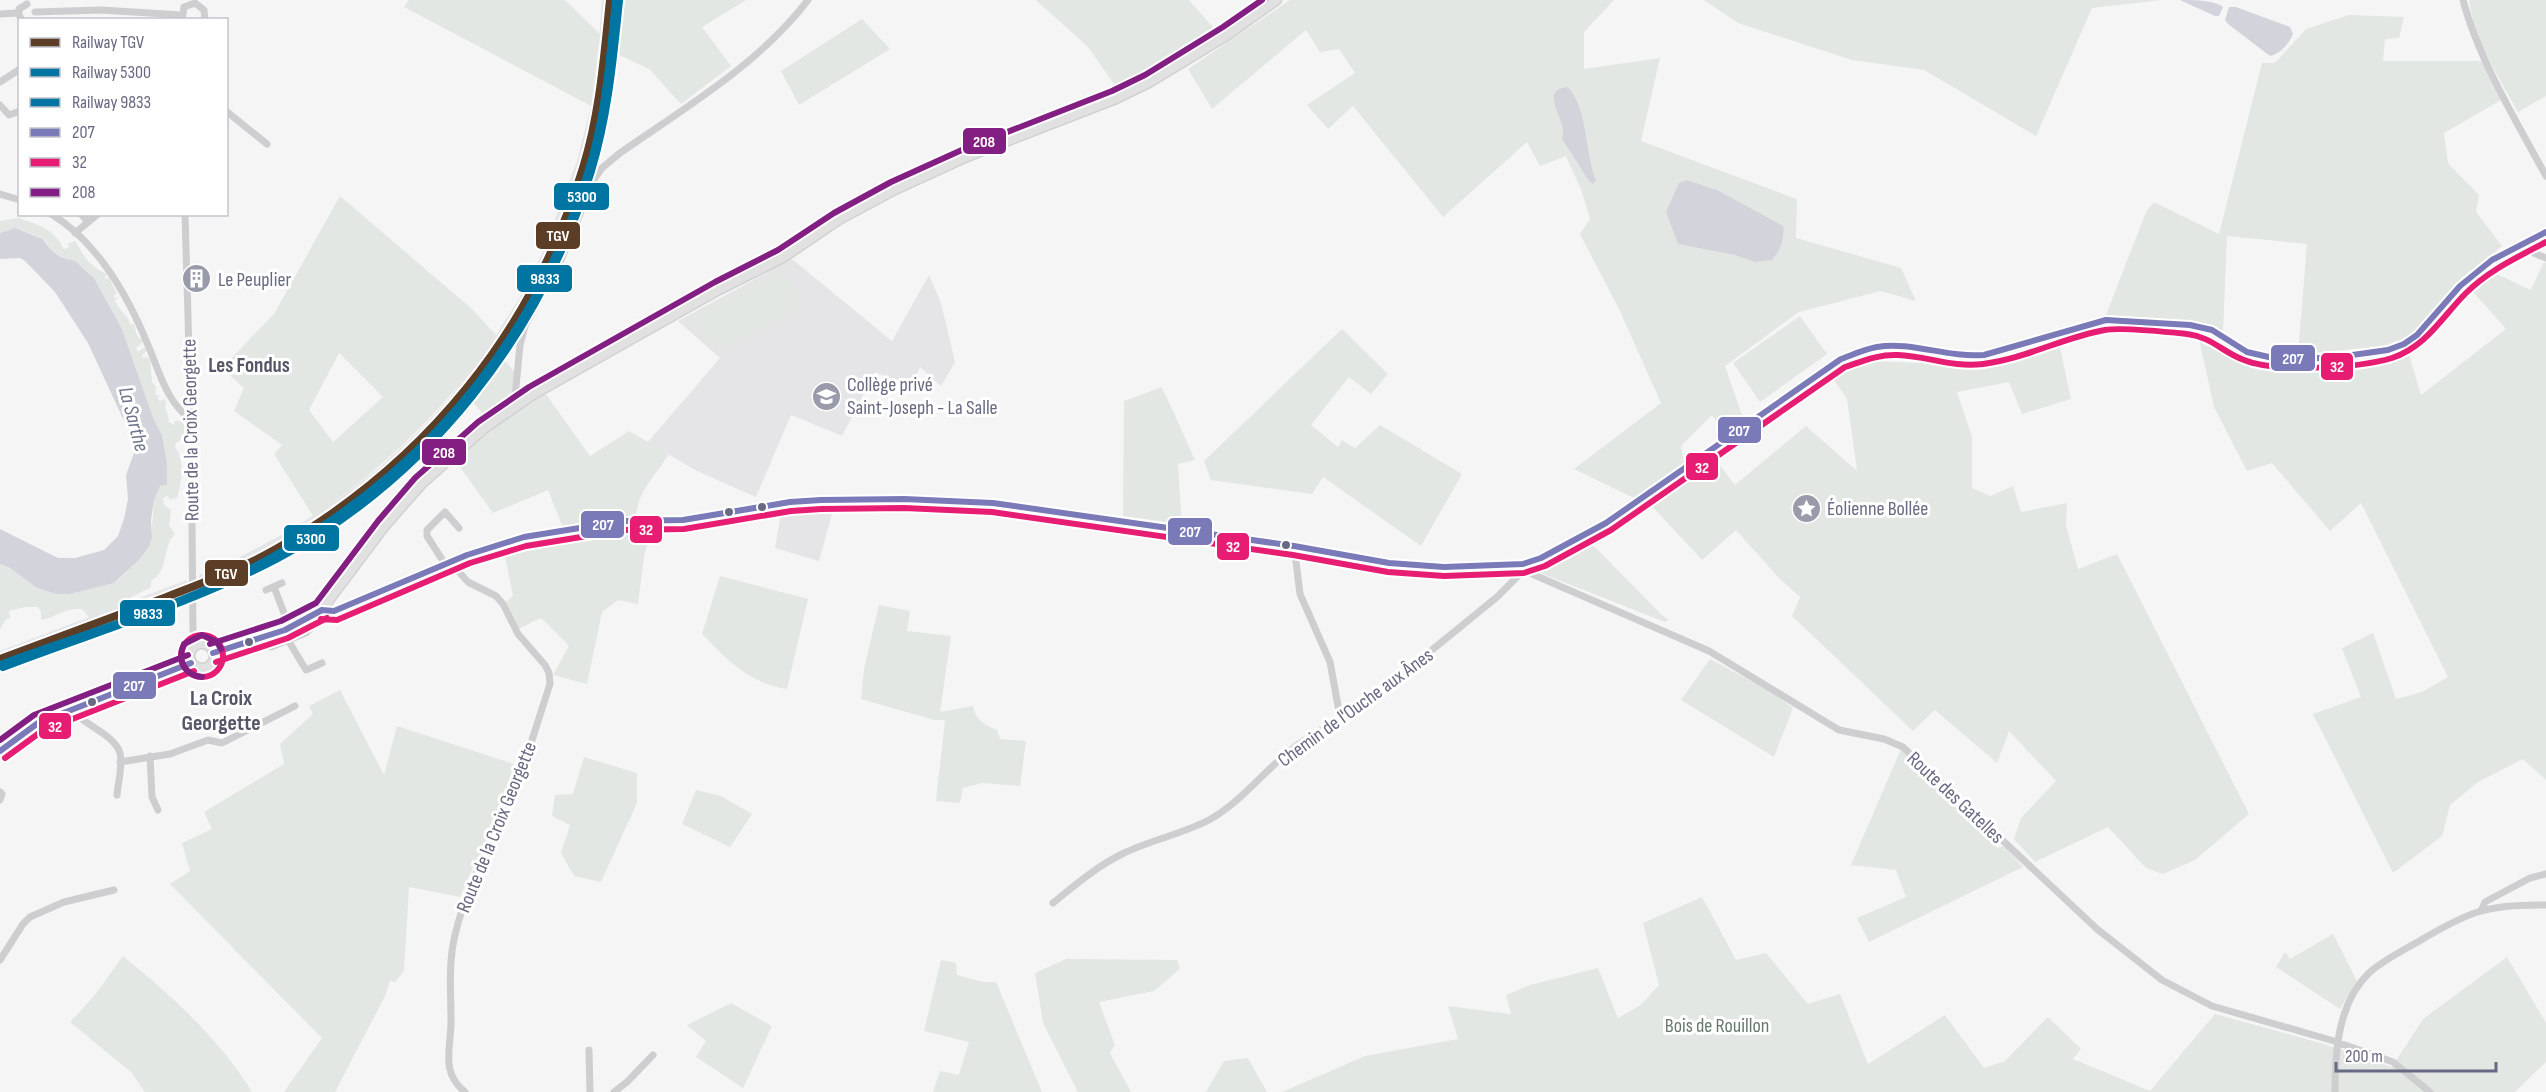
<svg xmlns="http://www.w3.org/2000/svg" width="2546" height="1092" font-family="'Sofia Sans Condensed',sans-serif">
	<rect width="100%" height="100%" fill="#f5f5f5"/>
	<!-- built -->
	<path fill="#e5e5e7" d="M602 0H615L613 52 607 104 592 166 564 241 550 270 501 356 439 432 363 499 301 541 267 560 199 590V575L238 558 289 531 338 499 379 468 420 430 448 400 496 335 519 299 541 256 577 161 591 106 598 55Z
		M792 259 892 341 929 275 941 303 955 362 941 386 920 367 911 387 875 372 842 436 791 415 756 497 695 470 648 442 720 358 678 321Z
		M835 503 819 561 775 548 782 507 807 504Z
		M187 580 188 594 0 663V651Z"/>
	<!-- green -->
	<path fill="#e2e7e3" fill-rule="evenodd" d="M409 0H565L600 34 591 106 404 7Z
		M615 0H746L702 27 731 66 681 104 649 69 613 52Z
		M1036 0H1189L1218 33 1119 91 1088 47Z
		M1290 0H1614L1584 32V69L1660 58 1641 141 1797 199 1796 238 1901 268 1916 301 1881 291 1799 312 1725 366 1744 421 1726 435 1712 415 1681 446 1684 463 1634 498 1574 469 1661 403 1619 309 1580 234 1590 219 1582 192 1566 156 1540 166 1527 142 1443 217 1353 106 1328 129 1307 105 1355 73 1339 49 1320 52 1306 30 1212 109 1188 69Z
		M1704 0H2162L2092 8 2036 136 1924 70 1852 60 1738 23Z
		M2469 0H2546V96L2518 112C2499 77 2474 40 2469 0Z
		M2349 15 2404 17 2399 38 2385 39 2383 61H2482L2501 100 2444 133 2448 163 2479 195 2476 212 2502 246 2461 280 2408 337 2389 346 2298 354 2307 244 2227 236 2223 332 2197 321 2106 315 2146 212 2154 202 2219 234 2262 63H2275L2306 29Z
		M862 19 890 49 799 105 781 71Z
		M340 196 472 309 496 335C447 408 386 467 313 516L274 454 282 445 234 411 244 388 222 368 274 314ZM339 353 383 397 333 442 309 410Z
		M18 218C36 224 55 229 63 248L66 249 69 246 67 244 75 241C85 257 88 266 107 274L104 279 109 278 117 294 113 296 115 298 120 296 115 300C117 310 130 315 130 325L134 324 137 336 144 341 136 348 138 352 145 347 147 351 142 355 144 358 147 357 150 359 152 382 156 387 155 394 160 396 158 398 159 401 165 399 166 401 165 407 169 420 168 421 174 425 175 421H181L189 430 181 440 176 443 175 447C185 460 182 482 177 498L170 500 168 496 163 498 164 505 171 510 169 525 175 534C162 546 169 572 151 581V587L128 599 122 606 90 618 82 609C63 608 57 617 41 620V612L38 607H25L9 611 10 619H6L0 629V564L10 568 37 588 56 594H70L116 582 139 560 151 543 154 500 159 487 167 485V463L162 435 154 420 122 329 94 278 85 269 69 259 60 257 49 249 46 241 40 237 15 228 0 233V221Z
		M2544 262 2546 263V780L2523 759 2478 782 2450 805 2442 836 2393 873 2313 714 2361 697 2342 648 2373 633 2396 699 2422 692 2448 677 2361 503 2330 531 2272 463 2247 471 2214 407 2198 334 2215 337 2243 355 2275 362 2389 357 2407 348 2421 395 2506 329 2468 286 2488 270 2531 290Z
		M789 265 792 269 782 275C797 281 801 291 797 307L800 310 720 350C707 339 694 340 701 316L686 324 683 320Z
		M1800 316 1827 354 1760 402 1733 363Z
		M1342 329 1388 374 1371 394 1349 377 1311 425 1338 447 1342 440 1355 448 1380 425 1462 474 1421 546 1323 477 1312 494 1211 480 1204 461Z
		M2059 343 2071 399 2022 414 2009 382 1957 392 1972 437V488L1990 496 2013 486 2021 512 2067 503 2066 525 2078 569 2117 554 2249 814 2195 860 2163 874 2146 868 2108 827 2035 862 2014 839 2021 818 2056 781 2009 731 1997 763 1935 710 1913 731 1792 616 1800 597 1777 576 1736 530 1702 560 1649 503 1712 455 1735 485 1806 426 1857 471 1847 399 1832 377 1870 361 1945 364 1983 361Z
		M501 356 519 377 517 394 521 398 540 386 590 456 629 431 669 454C652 481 637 490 635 524H652L644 557 638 604 618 600 602 612 587 684 553 675 569 646 541 618 518 629 506 602 513 596 502 542 563 528 548 490 493 513 452 456 490 422 469 398Z
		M1162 387 1195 460 1178 464 1182 524 1123 516 1124 401Z
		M1588 540 1662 615 1669 620 1665 622 1538 572 1536 567Z
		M720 576 808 599 787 689C749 683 728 661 702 634Z
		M879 605 910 611 907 631 951 636 940 712 973 706C975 719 985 726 997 730L1000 739 1026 741 1020 786 982 783 963 788 960 803 936 801 945 720H934L861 699 864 669Z
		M1710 659 1770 691 1793 708 1774 757 1681 700Z
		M340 690 384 775 397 726 523 767 517 792 488 858 476 861 460 897 409 887 404 971 395 982 390 981 385 996 335 1092H284L322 1038 170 884 190 871 182 843 212 829 204 812 284 764 280 744 313 714 309 706Z
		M1901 749 2000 841 1994 843 1997 848 2004 846 2023 867 1869 942 1857 918 1906 897 1896 870 1851 865Z
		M584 757 637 773V803L601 882 574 876 561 853 570 825 552 816 555 795 573 794Z
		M696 790 721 796 752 814 730 847 682 824Z
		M1702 897 1736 960 1766 953 1808 1004 1840 994 1868 1064 1945 1015 1984 1068 2005 1061 2048 1017 2081 1049 2073 1059 2150 1091 2215 1014 2324 1044 2392 1067 2423 1019 2507 957 2546 1023V1062L2515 1092H1282L1365 1056 1458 1039 1448 1006 1511 1014 1506 995 1530 985 1598 968 1618 1018 1641 1005 1659 985 1643 923Z
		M2333 934 2357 981 2340 1009 2276 967 2285 952 2290 959Z
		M123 956C172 996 219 1038 252 1092H145L132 1073 70 1022 95 995Z
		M1066 959 1177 960 1180 969 1154 991 1099 1002 1115 1045 1110 1053 1131 1092H1078L1043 1023 1035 973Z
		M941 960 956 963 957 975 983 982H996L1042 1092H933L940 1071 959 1075 969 1042 924 1031Z
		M731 1003 772 1026 743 1088 696 1057 706 1041 687 1025Z
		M1248 1058 1267 1092H1206L1224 1061Z"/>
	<!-- water -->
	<path fill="#d3d4db" d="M2180 0C2193 0 2214 0 2223 7L2219 16H2215Z
		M2229 7H2236L2290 27 2293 34C2289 44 2280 54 2270 56L2228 24 2225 20Z
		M1568 87C1589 112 1584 151 1596 180L1593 184 1589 181 1562 139C1563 134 1564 129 1562 125 1558 110 1543 89 1568 87Z
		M1687 180 1717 190 1783 226C1785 238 1780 251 1772 260L1755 262 1735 255 1678 244 1666 212 1679 183Z
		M15 228 43 239 50 249 60 257 75 261 94 278 122 329 154 420 162 435 167 463V485L160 486 154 500 151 520 152 537 150 545 139 560 114 583 70 594H56L37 588 10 568 0 564V529L58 558H75L104 550 118 536 124 519 128 499 126 475 134 453 131 436 88 343 55 292 25 261 20 258 0 259V233Z"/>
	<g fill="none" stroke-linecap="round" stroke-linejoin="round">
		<defs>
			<path id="major" d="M190 656a12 12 0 1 1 24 0a12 12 0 1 1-24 0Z
				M213 653C244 644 297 629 322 610L385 526 422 484 484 429 533 395 719 290 783 258 839 220 895 190 967 157 1116 99 1149 83 1228 35 1277 0
				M0 751 38 723 191 663"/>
		</defs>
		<!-- major casing -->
		<use href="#major" stroke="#d1d1d3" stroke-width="11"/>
		<!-- minor -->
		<path stroke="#ceced0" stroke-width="7" d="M2463 0C2479 60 2516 121 2546 176
			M35 12 101 10 181 15
			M0 14 18 13
			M22 20 19 15V9L27 4
			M182 20 184 7 195 3 204 10 205 20
			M0 82 20 69
			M0 105 9 115 20 111
			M226 111 267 144
			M0 194 20 200
			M51 214C98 242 128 296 148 345 160 373 166 401 191 420
			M81 214 88 222
			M185 214 191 420 193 631 197 645
			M75 233 98 214
			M2516 246 2546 258
			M514 407 520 345 525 326 561 260 595 178 602 168 620 153C686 107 758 65 808 0
			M1294 546 1300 594 1330 662 1341 722
			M450 562 468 582 496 596 503 604 518 634 545 665 549 673 550 684C538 720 528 757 513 792 493 839 467 884 455 935 448 964 451 991 451 1021 451 1049 440 1072 465 1092
			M445 564 427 536V530L445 512 459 528
			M1523 564 1532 574 1709 651 1839 730 1884 739 1903 747 2097 929 2162 980 2212 1006 2334 1041 2393 1062 2430 1092
			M274 587 289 626
			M266 590 282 583
			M322 610 334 611 467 555 524 537 623 521 683 520 790 502 821 500 904 499 993 503 1294 546 1389 563 1444 567 1523 564 1541 558 1606 523 1841 359 1876 347 1899 346 1963 357 1984 355 2106 320 2190 325 2212 330 2247 352 2273 358H2331L2388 350 2404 344 2417 335 2460 286 2492 260 2546 232
			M288 640 306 670 322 663
			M271 647 306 633 310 629 308 619
			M71 710C83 724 115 735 120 753 123 766 118 782 117 795
			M150 756 152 797 158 810
			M120 762 170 754 208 740 222 743 295 706
			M0 792 2 794 0 800
			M1053 903C1075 885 1097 866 1124 853 1151 840 1182 834 1209 820 1243 801 1265 769 1296 746 1316 731 1341 722 1362 707L1497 597 1525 569
			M2482 909 2485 902 2530 878 2546 874
			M0 960 23 924 30 917 64 902 114 890
			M589 1050 590 1092
			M614 1092 627 1082 653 1055
			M2335 1092C2335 1051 2338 1002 2370 972 2385 959 2404 950 2421 940 2470 911 2488 904 2546 905"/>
		<!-- major -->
		<use href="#major" stroke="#e1e1e2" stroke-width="8"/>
		<defs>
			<path id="bus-1" d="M322 610 334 611 467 555 524 537 623 521 683 520 790 502 821 500 904 499 993 503 1294 546 1389 563 1444 567 1523 564 1541 558 1606 523 1841 359C1852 355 1865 349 1877 347 1911 341 1947 358 1984 355L2106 320 2190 325 2212 330 2247 352 2273 358H2331L2388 350 2404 344 2417 335 2460 286 2492 260 2546 232
				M213 653 285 630 322 610
				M0 751 38 723 191 663"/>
			<path id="bus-2" d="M321 619 337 620 470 563 526 546 624 530 684 529 791 511 821 509 904 508 992 512 1293 555 1388 572 1444 576 1524 573 1545 566 1611 530 1845 367C1863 361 1879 354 1898 355 1927 356 1953 368 1983 364 2025 359 2064 337 2105 330 2122 327 2168 332 2187 334 2212 337 2222 352 2244 360 2276 373 2359 368 2392 358 2426 347 2442 317 2466 293 2489 270 2518 257 2546 242
				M181 656a21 21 0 1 1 42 0a21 21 0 1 1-42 0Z
				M216 662 288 638 327 618
				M5 758 42 731 194 671"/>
			<path id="bus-3" d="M210 644 281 621 316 603 378 521 415 478 478 422 529 387 715 282 778 250 834 213 891 182 964 149 1112 91 1145 75 1223 27 1262 0
				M202 677C184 675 177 660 184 644L202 635 217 642 221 649
				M0 740 34 715 188 655"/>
		</defs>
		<!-- bus-1 casing -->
		<use href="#bus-1" stroke="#fff" stroke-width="10"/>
		<!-- bus-2 casing -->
		<use href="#bus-2" stroke="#fff" stroke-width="10"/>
		<!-- bus-3 casing -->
		<use href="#bus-3" stroke="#fff" stroke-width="10"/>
		<!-- bus-1 -->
		<use href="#bus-1" stroke="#7a7ab9" stroke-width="6"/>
		<!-- bus-2 -->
		<use href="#bus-2" stroke="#e71d73" stroke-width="6"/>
		<!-- bus-3 -->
		<use href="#bus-3" stroke="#831f82" stroke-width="6"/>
		<defs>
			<path id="rail-1" d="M0 659C55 638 110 618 164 598 202 583 241 569 276 549 425 464 533 332 583 168 600 113 604 57 610 0"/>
			<path id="rail-2" d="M3 667C94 632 191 604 278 558 429 478 541 334 591 171 608 115 613 58 619 1"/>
			<path id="rail-3" d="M3 664C95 630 195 603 280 553 432 465 536 338 589 170 606 115 610 58 616 1"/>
		</defs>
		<!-- rail-1 casing -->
		<use href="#rail-1" stroke="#fff" stroke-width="12"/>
		<!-- rail-2 casing -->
		<use href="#rail-2" stroke="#fff" stroke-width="12"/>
		<!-- rail-3 casing -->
		<use href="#rail-3" stroke="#fff" stroke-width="12"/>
		<!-- rail-1 -->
		<use href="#rail-1" stroke="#5c3e26" stroke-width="8"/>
		<!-- rail-2 -->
		<use href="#rail-2" stroke="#0075a1" stroke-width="8"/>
		<!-- rail-3 -->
		<use href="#rail-3" stroke="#0075a1" stroke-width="8"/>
	</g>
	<!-- icons -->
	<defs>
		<symbol id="building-disc" viewBox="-11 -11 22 22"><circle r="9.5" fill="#999aaa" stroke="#fff"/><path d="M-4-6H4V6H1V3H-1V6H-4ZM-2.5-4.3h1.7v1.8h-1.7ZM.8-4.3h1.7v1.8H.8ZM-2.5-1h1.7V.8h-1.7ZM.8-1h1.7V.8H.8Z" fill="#fff"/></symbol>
		<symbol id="school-disc" viewBox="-11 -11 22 22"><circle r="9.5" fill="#999aaa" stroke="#fff"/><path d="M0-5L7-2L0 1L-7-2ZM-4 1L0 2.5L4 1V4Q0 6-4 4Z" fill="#fff"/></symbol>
		<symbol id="sight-disc" viewBox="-11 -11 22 22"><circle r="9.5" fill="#999aaa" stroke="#fff"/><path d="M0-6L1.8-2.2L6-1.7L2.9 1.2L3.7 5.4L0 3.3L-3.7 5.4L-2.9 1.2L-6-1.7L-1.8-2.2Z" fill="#fff"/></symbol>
	</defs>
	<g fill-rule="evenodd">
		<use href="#building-disc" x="180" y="262" width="33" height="33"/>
		<use href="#school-disc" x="810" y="380" width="33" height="33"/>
		<use href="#sight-disc" x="1790" y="492" width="33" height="33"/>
	</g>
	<!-- markers -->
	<g fill="#686982" stroke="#fff" stroke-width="2">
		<circle cx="762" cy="507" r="5"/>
		<circle cx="729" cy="512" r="5"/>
		<circle cx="1286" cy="545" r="5"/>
		<circle cx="249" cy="642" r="5"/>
		<circle cx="92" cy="702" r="5"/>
	</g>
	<g text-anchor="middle" stroke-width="6" stroke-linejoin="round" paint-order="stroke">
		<!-- poi labels -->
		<g font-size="20" fill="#686982" stroke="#fff" text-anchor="start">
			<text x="218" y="286">Le Peuplier</text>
			<text x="847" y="391">Collège privé<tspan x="847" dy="23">Saint-Joseph - La Salle</tspan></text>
			<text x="1827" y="515">Éolienne Bollée</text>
		</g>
		<!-- street labels -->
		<g font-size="20" fill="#686982" stroke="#fff">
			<text transform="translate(190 430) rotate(-91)" y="7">Route de la Croix Georgette</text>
			<text transform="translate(1355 707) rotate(-36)" y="7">Chemin de l'Ouche aux Ânes</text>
			<text transform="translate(1956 797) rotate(43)" y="7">Route des Gatelles</text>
			<text transform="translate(496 827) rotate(-68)" y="7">Route de la Croix Georgette</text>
		</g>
		<!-- park labels -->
		<g font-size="20" fill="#67796d" stroke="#fff">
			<text x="1717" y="1032">Bois de Rouillon</text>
		</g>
		<!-- neighbourhood labels -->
		<g font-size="21" font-weight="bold" fill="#555667" stroke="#fff">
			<text x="249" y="372">Les Fondus</text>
		</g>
		<!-- water labels -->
		<g font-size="21" font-style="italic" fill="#6f758b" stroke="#fff">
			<text transform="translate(134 419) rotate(75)" y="7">La Sarthe</text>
		</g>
		<!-- quarter labels -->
		<g font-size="22" font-weight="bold" fill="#555667" stroke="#fff">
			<text x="221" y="705">La Croix<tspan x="221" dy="25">Georgette</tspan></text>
		</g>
	</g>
	<g stroke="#fff" stroke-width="2">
		<rect x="962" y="127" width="45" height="28" rx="6" fill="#831f82"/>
		<rect x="553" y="182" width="57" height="29" rx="6" fill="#0075a1"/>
		<rect x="535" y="221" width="46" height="29" rx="6" fill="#5c3e26"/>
		<rect x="516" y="264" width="57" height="29" rx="6" fill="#0075a1"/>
		<rect x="2270" y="344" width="46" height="28" rx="6" fill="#7a7ab9"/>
		<rect x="2320" y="352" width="34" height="29" rx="6" fill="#e71d73"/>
		<rect x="1717" y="416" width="45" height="28" rx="6" fill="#7a7ab9"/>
		<rect x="421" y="438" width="46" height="28" rx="6" fill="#831f82"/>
		<rect x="1685" y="452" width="34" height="29" rx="6" fill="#e71d73"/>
		<rect x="580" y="510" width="45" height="29" rx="6" fill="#7a7ab9"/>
		<rect x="629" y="515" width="34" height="29" rx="6" fill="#e71d73"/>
		<rect x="1167" y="517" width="46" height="29" rx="6" fill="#7a7ab9"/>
		<rect x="283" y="524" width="57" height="28" rx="6" fill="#0075a1"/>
		<rect x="1216" y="532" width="34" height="29" rx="6" fill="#e71d73"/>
		<rect x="204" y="559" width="45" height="28" rx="6" fill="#5c3e26"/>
		<rect x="119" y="599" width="57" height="28" rx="6" fill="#0075a1"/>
		<rect x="112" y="671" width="45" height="29" rx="6" fill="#7a7ab9"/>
		<rect x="38" y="712" width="34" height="28" rx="6" fill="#e71d73"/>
	</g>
	<g font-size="16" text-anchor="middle" font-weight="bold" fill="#fff">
		<text x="984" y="147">208</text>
		<text x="582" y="202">5300</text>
		<text x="558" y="241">TGV</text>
		<text x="545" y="284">9833</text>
		<text x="2293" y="364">207</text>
		<text x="2337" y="372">32</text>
		<text x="1739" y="436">207</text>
		<text x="444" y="458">208</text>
		<text x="1702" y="473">32</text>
		<text x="603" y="530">207</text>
		<text x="646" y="535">32</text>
		<text x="1190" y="537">207</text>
		<text x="311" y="544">5300</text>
		<text x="1233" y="552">32</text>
		<text x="226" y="579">TGV</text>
		<text x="148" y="619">9833</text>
		<text x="134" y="691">207</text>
		<text x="55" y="732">32</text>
	</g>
	<!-- legend -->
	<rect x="18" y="18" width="210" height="198" fill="#ffffff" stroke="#c3c3cd" stroke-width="1.5"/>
	<rect x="30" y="38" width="30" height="9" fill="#5c3e26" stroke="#c3c3cd" stroke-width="1.5"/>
	<text x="72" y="48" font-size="18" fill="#686982">Railway TGV</text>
	<rect x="30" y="68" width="30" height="9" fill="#0075a1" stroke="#c3c3cd" stroke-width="1.5"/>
	<text x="72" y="78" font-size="18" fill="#686982">Railway 5300</text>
	<rect x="30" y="98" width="30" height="9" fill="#0075a1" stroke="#c3c3cd" stroke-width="1.5"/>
	<text x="72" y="108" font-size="18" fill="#686982">Railway 9833</text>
	<rect x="30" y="128" width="30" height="9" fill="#7a7ab9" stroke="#c3c3cd" stroke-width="1.5"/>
	<text x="72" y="138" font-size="18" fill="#686982">207</text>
	<rect x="30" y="158" width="30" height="9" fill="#e71d73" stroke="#c3c3cd" stroke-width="1.5"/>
	<text x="72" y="168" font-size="18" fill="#686982">32</text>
	<rect x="30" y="188" width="30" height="9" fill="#831f82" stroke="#c3c3cd" stroke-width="1.5"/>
	<text x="72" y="198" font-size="18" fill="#686982">208</text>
	<!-- scale -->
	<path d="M2336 1062v9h160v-9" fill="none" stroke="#686982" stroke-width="3"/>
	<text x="2345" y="1062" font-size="18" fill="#686982" stroke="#ffffff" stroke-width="4.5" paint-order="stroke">200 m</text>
</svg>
